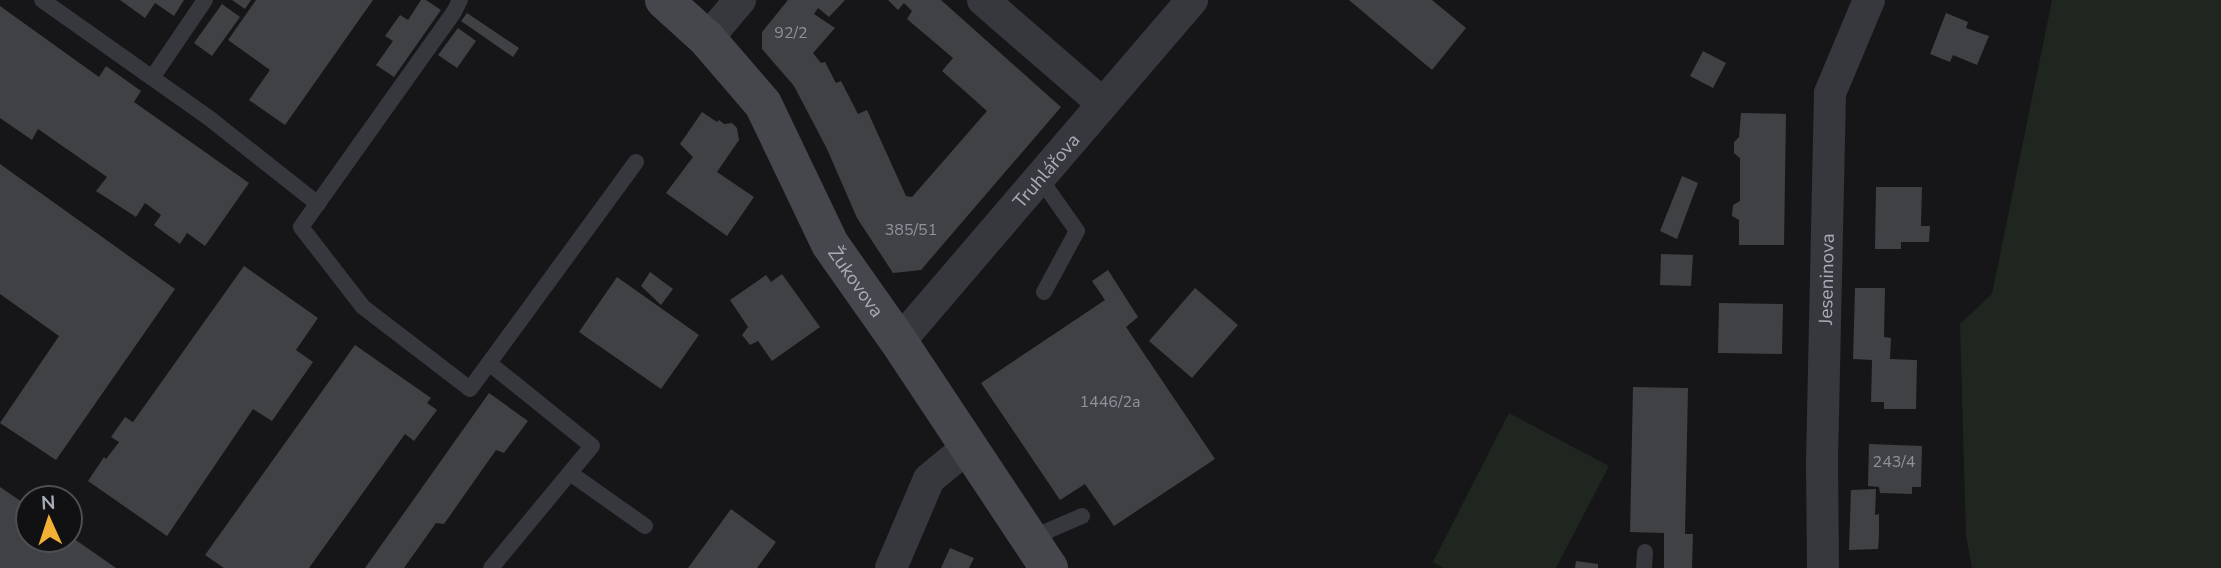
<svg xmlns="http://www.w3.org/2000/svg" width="2221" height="568" font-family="'Nunito Sans',sans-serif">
	<rect width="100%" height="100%" fill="#161618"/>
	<!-- green -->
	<path fill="#1e261f" d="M2052 0H2221V568H1972L1966 535 1960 324 1992 294Z
		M1509 413 1609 466 1556 568H1443L1433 562Z"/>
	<!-- building -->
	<path fill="#404145" d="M120 0H184L174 16 155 3 145 18Z
		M232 0H251L245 9Z
		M256 0H373L285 125 249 100 270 70 228 40Z
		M421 0H426L441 10 394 77 376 65 393 41 385 36 400 15 408 20Z
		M788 0H845L829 17 818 8 814 14 835 28 813 53 821 63 825 62 836 83 841 81 858 114 867 110 906 196 912 197 987 111 942 71 953 58 907 19 912 11 904 3 898 10 888 0H941L1061 107 921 270 893 273 857 218 827 149 794 86 762 49V32Z
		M1349 0H1432L1466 28 1432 70Z
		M222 4 240 17 212 56 194 43Z
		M0 6 99 77 106 66 141 91 134 102 249 183 205 246 187 233 180 244 154 225 161 215 145 203 136 217 96 191 107 177 38 129 32 140 0 118Z
		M467 13 519 48 513 57 461 21Z
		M1946 13 1968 22 1966 28 1989 36 1977 65 1953 55 1950 62 1930 54Z
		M458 28 476 41 457 68 438 55Z
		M1703 51 1726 63 1713 88 1690 76Z
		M702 112 717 122 719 120 724 124 732 123 737 128 739 140 717 172 754 197 727 236 666 193 693 157 680 144Z
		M1741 113 1786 114 1784 245H1739V220L1732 216 1733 205 1740 201V158L1734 153V142L1739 137Z
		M0 164 175 289 56 460 0 423 59 336 0 294Z
		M1682 176 1698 183 1677 239 1660 231Z
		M1876 187H1922L1921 226H1930L1929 242H1901V249H1875Z
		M1661 254 1693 255 1691 286 1660 285Z
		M244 266 318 318 296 350 313 362 272 421 253 409 167 536 88 481 104 457 106 459 119 442 111 437 125 417 133 422Z
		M1108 270 1138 317 1126 327 1215 459 1114 526 1085 484 1060 500 981 383 1105 300 1092 281Z
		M650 272 673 289 661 305 641 286Z
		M782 274 820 327 772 361 758 341 750 345 742 335 748 327 730 300 766 275 771 282Z
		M617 277 699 335 661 389 579 332Z
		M1195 288 1238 325 1192 378 1149 341Z
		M1855 288H1885L1884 337 1891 338 1890 359 1917 360 1916 409H1884V402H1871L1872 360 1853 359Z
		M1719 303 1783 304 1782 354 1718 353Z
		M355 345 431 398 427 403 437 410 414 441 405 434 309 568H224L205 555Z
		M1633 387 1688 388 1685 534H1693L1692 568H1664V533L1630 532Z
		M489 393 528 421 504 453 496 450 444 524 436 523 404 568H365Z
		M1869 444 1922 446 1921 487H1912V494L1880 493 1879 487 1868 486Z
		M0 487 28 506V540H70V536L116 568H0Z
		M1876 489 1875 515 1879 514V535L1878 549 1849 550 1851 490Z
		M731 509 776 542 757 568H688Z
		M950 548 974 558 969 568H941Z
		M1576 561 1598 564V568H1575Z"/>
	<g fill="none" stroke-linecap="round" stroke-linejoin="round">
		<!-- lane -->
		<path stroke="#37383d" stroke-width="16" d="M42 0 209 118 318 204
			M460 0 454 12 301 227 363 307 470 389 636 162
			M152 78 205 0
			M1039 177 1077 231 1044 292
			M489 363 592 446 491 568
			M570 473 645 526
			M1029 539 1082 516
			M1644 568 1645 552"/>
		<!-- street -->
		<g stroke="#37383d" stroke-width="32">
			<path d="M983 0 1102 103"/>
			<path d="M707 39 740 0"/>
			<path id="s1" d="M899 342 1192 0"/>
			<path d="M891 568 929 479 968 447"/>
			<path id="s2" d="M1823 568 1822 461 1830 93 1869 0"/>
		</g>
		<!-- secondary -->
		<path stroke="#45474d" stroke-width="38" id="s3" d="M664 0 707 39 763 104 830 244 899 342 1049 568"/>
	</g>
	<g text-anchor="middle" stroke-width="5" stroke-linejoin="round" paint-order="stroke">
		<!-- number labels -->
		<g font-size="16" fill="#8e929b">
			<text x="791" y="38">92/2</text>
			<text x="911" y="235">385/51</text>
			<text x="1110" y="407">1446/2a</text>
			<text x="1894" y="467">243/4</text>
		</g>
		<!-- street labels -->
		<g font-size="19" fill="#a8adb8" stroke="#111113">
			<text dy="7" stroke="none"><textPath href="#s1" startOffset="226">Truhlářova</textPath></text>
			<text dy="7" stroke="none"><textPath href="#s2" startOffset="289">Jeseninova</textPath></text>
			<text dy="7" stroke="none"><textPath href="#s3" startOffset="345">Žukovova</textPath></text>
		</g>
	</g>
	<!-- north arrow -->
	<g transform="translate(49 519) rotate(357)"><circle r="33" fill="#111113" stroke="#4d4f55" stroke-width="2"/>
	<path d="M0-5L12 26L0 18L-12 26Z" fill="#f2b134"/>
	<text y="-10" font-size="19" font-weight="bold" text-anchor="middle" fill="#a8adb8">N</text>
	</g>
</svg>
